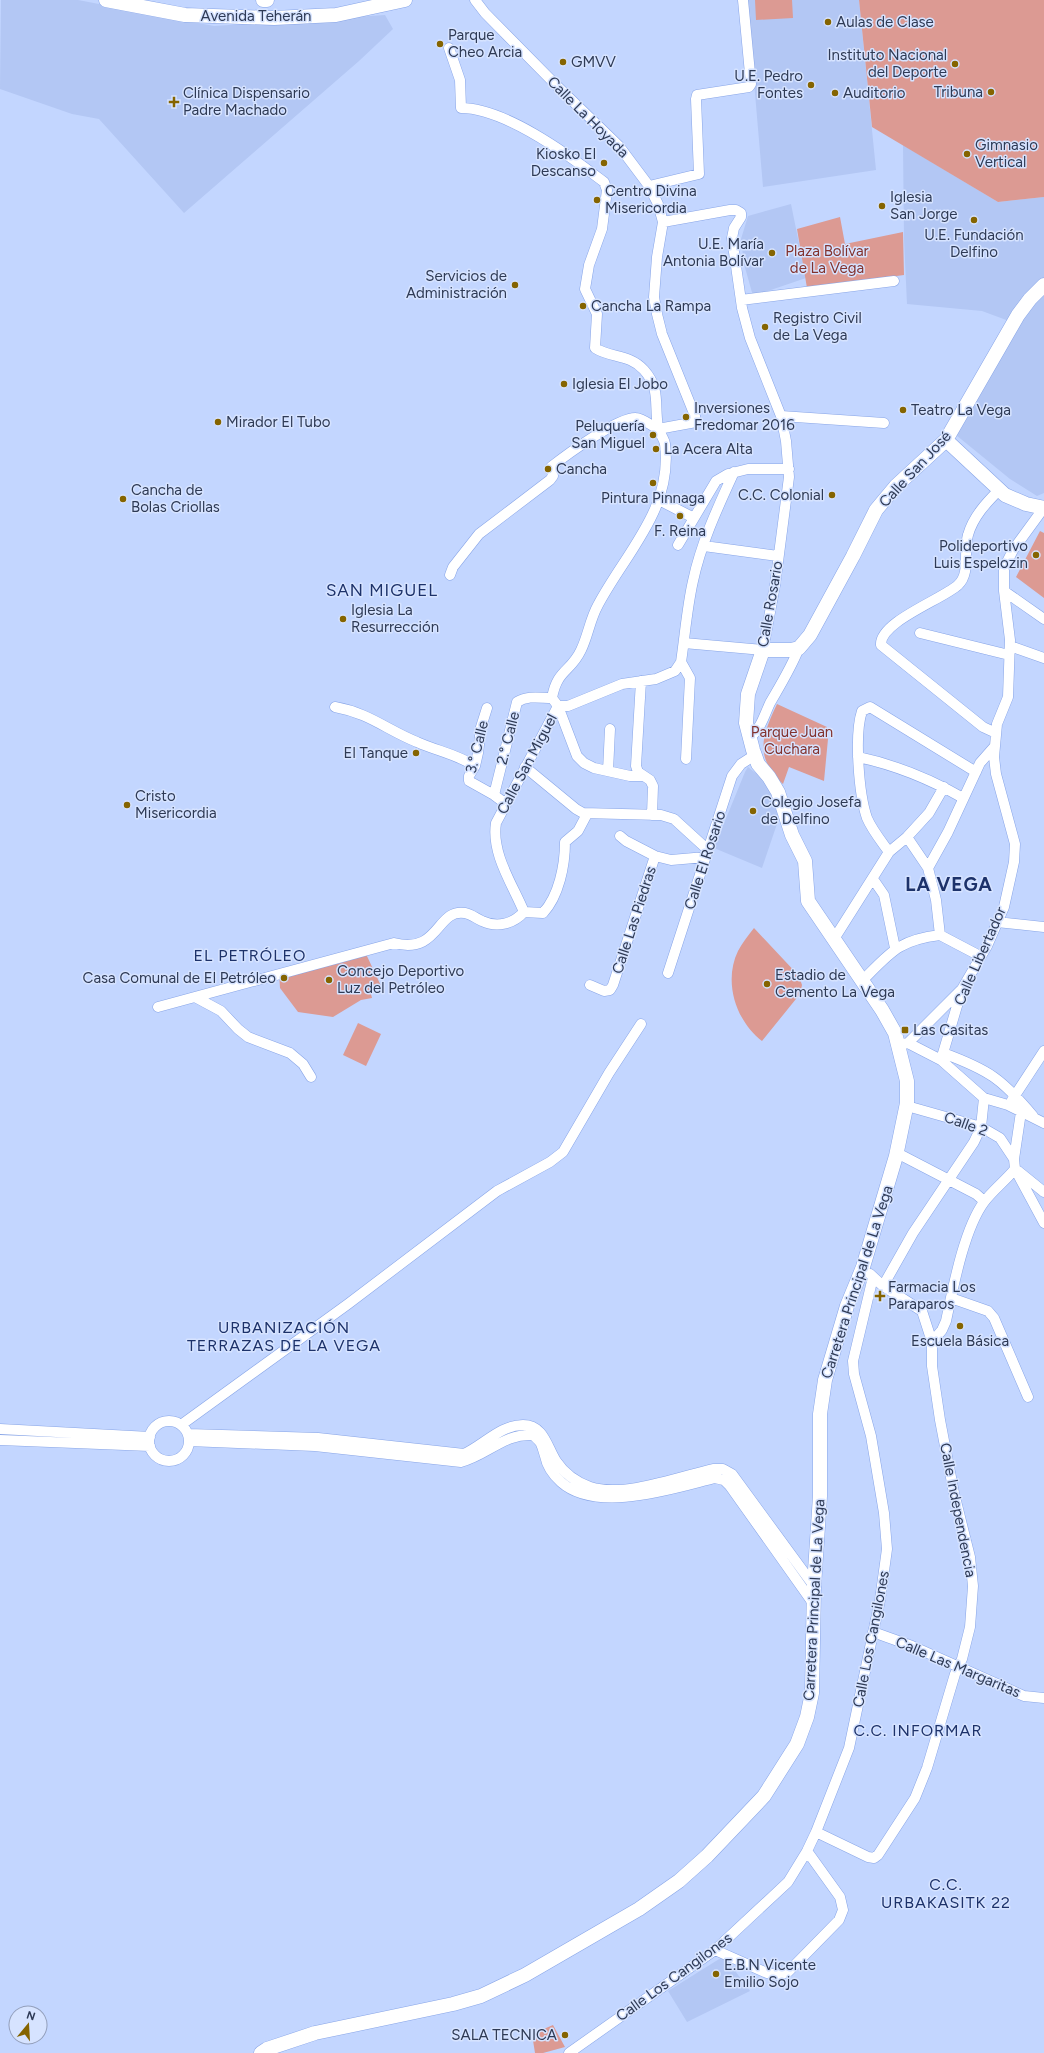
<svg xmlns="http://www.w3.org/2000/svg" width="1044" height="2053" font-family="Figtree,sans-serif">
	<rect width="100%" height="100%" fill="#c3d6ff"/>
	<!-- built -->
	<path fill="#b3c7f4" d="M1 0H78L214 26 385 15 393 29 359 61 184 213 99 119 72 114 0 89Z
		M747 0H859L876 170 763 187Z
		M903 145 998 202 1044 197V279L1009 321 982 311 907 304 904 239Z
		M791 204 806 278 753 296 744 264 741 239 748 216Z
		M1044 293V493L1037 496 1010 479 956 435 1024 318Z
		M748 767 763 779 771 791 779 818 762 868 714 848 745 772Z
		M724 1956 750 1991 687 2022 668 1991Z"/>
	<!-- green -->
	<path fill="#dc9a93" d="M755 0H792L793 18 756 20Z
		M859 0H1044V197L998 202 872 127Z
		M840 217 845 244 903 232 904 275 807 288 797 229Z
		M1040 531 1044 533V598L1016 577Z
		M777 704 827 727 828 739 824 781 789 767 783 784C754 757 762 736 777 704Z
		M754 928 799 976 802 985 800 994 762 1041C736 1021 723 982 738 951 742 943 748 936 754 928Z
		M366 954 382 988 371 994 372 998 361 1000 333 1017 298 1012 280 988 279 973Z
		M358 1023 381 1034 366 1066 343 1055Z
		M553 2025 565 2047 543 2053H535L532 2034Z"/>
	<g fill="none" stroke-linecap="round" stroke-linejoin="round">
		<defs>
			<path id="street" d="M475 0 485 13 557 86 619 146 649 186 658 204 663 222 657 257 654 297 657 314 662 334 695 416 696 422 658 429
				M449 48 460 80 461 108C504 108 566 153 600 179L604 182 607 190 602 229 589 265 585 289 597 314 595 348C610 358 630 354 644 370 661 389 654 405 658 427 659 433 664 438 665 444 673 509 626 552 598 605 590 619 588 636 581 650 571 672 557 669 552 698L558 706 577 756 584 763 594 768 630 776H644L650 780 653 786 652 815
				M649 186 699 174 696 99 697 95 749 87 751 84 743 0
				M663 222 730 210H736L741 213V217L734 228 732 238 742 308 750 338 781 416 786 441 789 477 775 585 763 650 684 643
				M741 300 894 281
				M781 416 884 423
				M659 500 694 518
				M678 545 716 481 728 474 748 469H789
				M704 546 778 556
				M450 575 453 567 479 534 550 480 553 476 551 467C566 455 618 417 636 418 642 418 652 426 658 429
				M1004 591 1044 619
				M920 633 1009 655
				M1010 646 1044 658
				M681 662 690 678 686 759
				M641 681 636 766 638 772 644 776
				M558 706H568L622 684 656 679 675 671 681 662C685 635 687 607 693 581 701 543 718 507 734 472
				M335 707C369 713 387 730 417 742 437 751 456 754 475 766
				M487 708 481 727 478 753 475 766 469 776V781L494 795
				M996 733 983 727 881 645C879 622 943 599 958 585 971 573 963 551 968 535 973 517 986 503 999 490
				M750 738C761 728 764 716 770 703 781 684 791 668 799 648
				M858 757C896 765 930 779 963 798
				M525 767 576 809 583 813 661 815 674 819 708 850
				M608 771 610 729
				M506 804 494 795 517 702C528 695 540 698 552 698
				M620 836 626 841 655 856
				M907 837 928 868 936 900 940 935 980 956
				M889 852C882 842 872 830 867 818 859 795 854 735 862 711L870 707 976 772
				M928 868 948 832 980 763 995 746
				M873 879 884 895 895 948
				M524 912C513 885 491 854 496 823L558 706
				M524 912 543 913C559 896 565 865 565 842L578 831 587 814
				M997 922 1044 927
				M834 939 889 852 907 837 929 813 944 787
				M668 973 732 776 741 764 755 755
				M862 981C890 953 898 940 940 935
				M590 985 604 991 610 990 613 985 655 856 671 860 706 857
				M195 997 221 1011 238 1029 248 1037 290 1053 303 1064 311 1077
				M158 1007 394 943C440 955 436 908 465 913 471 914 477 919 482 921 497 928 513 924 524 912
				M908 1043 961 990
				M897 1045 908 1043 941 1060 984 1098 1008 1105 1044 1123
				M943 1053C989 1070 1002 1079 1033 1116
				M941 1060 962 989 987 946 1004 907 1014 862 1015 844 996 774 994 757 997 724 1008 697 1010 640 1004 591V568L1013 550 1043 509
				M1012 1100 1044 1051
				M907 1106 981 1127 1000 1138 1014 1159
				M1021 1112 1014 1159 1015 1169 1044 1223
				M897 1153 976 1194 984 1201
				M1018 1171 1044 1192
				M883 1286 913 1233 974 1142 981 1127 984 1098
				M951 1298 988 1311 994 1318 1028 1397
				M932 1342 942 1330 946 1321C953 1288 964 1229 984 1202 993 1190 1005 1181 1015 1169
				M149 1441a20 20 0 1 1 40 0a20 20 0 1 1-40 0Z
				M181 1425 348 1304 497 1191 550 1162 563 1152 609 1073 641 1024
				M0 1429 150 1437
				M188 1434 318 1438 464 1454C484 1445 500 1425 523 1425 544 1425 547 1447 556 1461 564 1473 576 1482 590 1487 623 1498 679 1477 713 1469H723L732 1474 814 1586
				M0 1440 150 1446
				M189 1441 315 1446 461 1462C487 1455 505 1433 533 1435 536 1438 540 1441 541 1444 543 1448 544 1453 545 1456 547 1466 553 1475 561 1482 597 1514 674 1488 715 1478L724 1480 730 1486 813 1603
				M873 1632 912 1646 1024 1696 1044 1698
				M816 1832 868 1857 874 1858 878 1855 915 1798 927 1768 955 1674 962 1659 970 1627 973 1586 970 1557 954 1493 940 1420 932 1366V1342L922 1311 883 1286 870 1274
				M715 1950 767 1973 778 1975 788 1972 839 1920 843 1910 840 1897 807 1851
				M569 2053 715 1950 788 1882 807 1851 816 1832 849 1748 880 1600 887 1549 884 1513 871 1436 854 1374 853 1361 873 1277"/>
			<path id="secondary" d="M106 0 185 15 274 18 336 15 405 0
				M263 0H267
				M946 440 1005 495 1026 504 1044 508
				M261 2053 267 2049 315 2033 453 2004 481 1996 525 1975 639 1909 679 1881 707 1856 764 1796 797 1744 807 1717 812 1693 814 1586 820 1496V1414L825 1380 847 1306 863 1267 896 1156 907 1103V1081L895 1033 882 1010 808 901 805 861 792 835 778 792 769 777 758 764 753 750 746 723 748 694 763 650H791L799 648 810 635 853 556 876 510 896 486 946 440 1018 315 1030 299 1044 285"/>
		</defs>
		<!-- street casing -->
		<use href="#street" stroke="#88a5e7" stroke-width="11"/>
		<!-- secondary casing -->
		<use href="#secondary" stroke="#88a5e7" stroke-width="15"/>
		<!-- street -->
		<use href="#street" stroke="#fff" stroke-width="10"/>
		<!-- secondary -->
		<use href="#secondary" stroke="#fff" stroke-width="14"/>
	</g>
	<!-- markers -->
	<g fill="#856400" stroke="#d6e3ff" stroke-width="1.5">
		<circle cx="828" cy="22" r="4"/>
		<circle cx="440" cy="44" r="4"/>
		<circle cx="563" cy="62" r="4"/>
		<circle cx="955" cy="64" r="4"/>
		<circle cx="811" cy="85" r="4"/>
		<circle cx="991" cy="92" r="4"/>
		<circle cx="835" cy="93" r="4"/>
		<path d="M172 96h4v4h4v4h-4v4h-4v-4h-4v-4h4z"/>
		<circle cx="967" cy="154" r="4"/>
		<circle cx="604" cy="163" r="4"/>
		<circle cx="597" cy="200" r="4"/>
		<circle cx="882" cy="206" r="4"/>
		<circle cx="974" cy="220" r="4"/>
		<circle cx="772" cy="253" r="4"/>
		<circle cx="515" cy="285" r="4"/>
		<circle cx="583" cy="306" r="4"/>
		<circle cx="765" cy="327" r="4"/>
		<circle cx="564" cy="384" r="4"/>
		<circle cx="903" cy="410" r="4"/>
		<circle cx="686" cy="417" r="4"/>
		<circle cx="218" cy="422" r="4"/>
		<circle cx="653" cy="435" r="4"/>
		<circle cx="656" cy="449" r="4"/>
		<circle cx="548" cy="469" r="4"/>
		<circle cx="653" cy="483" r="4"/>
		<circle cx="832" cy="495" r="4"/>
		<circle cx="123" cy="499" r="4"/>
		<circle cx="680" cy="516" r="4"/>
		<circle cx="1036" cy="555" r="4"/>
		<circle cx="343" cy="619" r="4"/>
		<circle cx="416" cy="753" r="4"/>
		<circle cx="127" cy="805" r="4"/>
		<circle cx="753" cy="811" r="4"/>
		<circle cx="284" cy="978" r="4"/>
		<circle cx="329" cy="980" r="4"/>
		<circle cx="767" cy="984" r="4"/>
		<rect x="901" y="1026" width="8" height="8" rx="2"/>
		<path d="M878 1290h4v4h4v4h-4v4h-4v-4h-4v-4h4z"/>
		<circle cx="960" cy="1326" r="4"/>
		<circle cx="716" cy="1974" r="4"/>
		<circle cx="565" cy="2035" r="4"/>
	</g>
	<g text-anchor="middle" stroke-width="3" stroke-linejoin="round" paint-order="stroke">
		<!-- street labels -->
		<g font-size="15" fill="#2e3a55" stroke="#d6e3ff">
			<text x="256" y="21">Avenida Teherán</text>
			<text transform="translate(588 117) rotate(45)" y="5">Calle La Hoyada</text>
			<text transform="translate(915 469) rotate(-47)" y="5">Calle San José</text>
			<text transform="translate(770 604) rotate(-80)" y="5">Calle Rosario</text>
			<text transform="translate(508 738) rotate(-76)" y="5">2.° Calle</text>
			<text transform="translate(477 747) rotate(-76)" y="5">3.° Calle</text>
			<text transform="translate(527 764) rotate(-62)" y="5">Calle San Miguel</text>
			<text transform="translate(705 860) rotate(-72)" y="5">Calle El Rosario</text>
			<text transform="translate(634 920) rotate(-72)" y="5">Calle Las Piedras</text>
			<text transform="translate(980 956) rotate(-66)" y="5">Calle Libertador</text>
			<text transform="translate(966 1124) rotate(20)" y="5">Calle 2</text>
			<text transform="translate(857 1282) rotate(-72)" y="5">Carretera Principal de La Vega</text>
			<text transform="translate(958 1510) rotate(79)" y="5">Calle Independencia</text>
			<text transform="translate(814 1600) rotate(-87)" y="5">Carretera Principal de La Vega</text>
			<text transform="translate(871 1639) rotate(-79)" y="5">Calle Los Cangilones</text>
			<text transform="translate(958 1667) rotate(23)" y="5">Calle Las Margaritas</text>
			<text transform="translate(674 1977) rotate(-36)" y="5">Calle Los Cangilones</text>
		</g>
		<!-- poi labels -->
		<g font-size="15" fill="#2e3a55" stroke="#d6e3ff" text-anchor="start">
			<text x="836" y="27">Aulas de Clase</text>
			<text x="448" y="40">Parque<tspan x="448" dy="17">Cheo Arcia</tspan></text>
			<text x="947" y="60" text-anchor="end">Instituto Nacional<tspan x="947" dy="17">del Deporte</tspan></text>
			<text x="571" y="67">GMVV</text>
			<text x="803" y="81" text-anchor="end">U.E. Pedro<tspan x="803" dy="17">Fontes</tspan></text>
			<text x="983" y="97" text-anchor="end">Tribuna</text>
			<text x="183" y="98">Clínica Dispensario<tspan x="183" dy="17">Padre Machado</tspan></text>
			<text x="843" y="98">Auditorio</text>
			<text x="975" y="150">Gimnasio<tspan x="975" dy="17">Vertical</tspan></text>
			<text x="596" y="159" text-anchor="end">Kiosko El<tspan x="596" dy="17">Descanso</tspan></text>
			<text x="605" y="196">Centro Divina<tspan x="605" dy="17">Misericordia</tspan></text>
			<text x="890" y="202">Iglesia<tspan x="890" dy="17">San Jorge</tspan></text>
			<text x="974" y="240" text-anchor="middle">U.E. Fundación<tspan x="974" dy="17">Delfino</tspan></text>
			<text x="764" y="249" text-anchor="end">U.E. María<tspan x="764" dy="17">Antonia Bolívar</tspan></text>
			<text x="507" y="281" text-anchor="end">Servicios de<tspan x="507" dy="17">Administración</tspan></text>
			<text x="591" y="311">Cancha La Rampa</text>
			<text x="773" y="323">Registro Civil<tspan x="773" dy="17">de La Vega</tspan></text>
			<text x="572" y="389">Iglesia El Jobo</text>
			<text x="694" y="413">Inversiones<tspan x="694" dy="17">Fredomar 2016</tspan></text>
			<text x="911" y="415">Teatro La Vega</text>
			<text x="226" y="427">Mirador El Tubo</text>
			<text x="645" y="431" text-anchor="end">Peluquería<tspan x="645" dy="17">San Miguel</tspan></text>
			<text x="664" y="454">La Acera Alta</text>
			<text x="556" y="474">Cancha</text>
			<text x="131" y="495">Cancha de<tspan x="131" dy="17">Bolas Criollas</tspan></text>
			<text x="824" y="500" text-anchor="end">C.C. Colonial</text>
			<text x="653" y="503" text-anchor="middle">Pintura Pinnaga</text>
			<text x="680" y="536" text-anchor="middle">F. Reina</text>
			<text x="1028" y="551" text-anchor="end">Polideportivo<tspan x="1028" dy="17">Luis Espelozin</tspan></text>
			<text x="351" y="615">Iglesia La<tspan x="351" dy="17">Resurrección</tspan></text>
			<text x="408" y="758" text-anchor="end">El Tanque</text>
			<text x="135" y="801">Cristo<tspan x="135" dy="17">Misericordia</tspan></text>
			<text x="761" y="807">Colegio Josefa<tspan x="761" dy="17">de Delfino</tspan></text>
			<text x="337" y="976">Concejo Deportivo<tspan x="337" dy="17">Luz del Petróleo</tspan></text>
			<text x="775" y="980">Estadio de<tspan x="775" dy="17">Cemento La Vega</tspan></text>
			<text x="276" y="983" text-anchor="end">Casa Comunal de El Petróleo</text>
			<text x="913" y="1035">Las Casitas</text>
			<text x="888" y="1292">Farmacia Los<tspan x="888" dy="17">Paraparos</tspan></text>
			<text x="960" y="1346" text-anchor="middle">Escuela Básica</text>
			<text x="724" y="1970">E.B.N Vicente<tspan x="724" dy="17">Emilio Sojo</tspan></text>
			<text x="557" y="2040" text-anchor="end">SALA TECNICA</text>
		</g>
		<!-- park labels -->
		<g font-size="15" fill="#82322e" stroke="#d6e3ff">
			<text x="827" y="256">Plaza Bolívar<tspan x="827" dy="17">de La Vega</tspan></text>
			<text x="792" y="737">Parque Juan<tspan x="792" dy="17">Cuchara</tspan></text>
		</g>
		<!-- neighbourhood labels -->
		<g font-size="16" letter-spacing="1" fill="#1d326a" stroke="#d6e3ff">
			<text x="250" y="961">EL PETRÓLEO</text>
			<text x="284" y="1333">URBANIZACIÓN<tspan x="284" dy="18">TERRAZAS DE LA VEGA</tspan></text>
			<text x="918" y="1736">C.C. INFORMAR</text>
			<text x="946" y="1890">C.C.<tspan x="946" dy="18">URBAKASITK 22</tspan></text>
		</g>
		<!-- quarter labels -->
		<g font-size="17" letter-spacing="1" fill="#1d326a" stroke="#d6e3ff">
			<text x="382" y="596">SAN MIGUEL</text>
		</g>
		<!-- district labels -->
		<g font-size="19" font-weight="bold" letter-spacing="1" fill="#1d326a" stroke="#d6e3ff">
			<text x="949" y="891">LA VEGA</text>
		</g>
	</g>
	<!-- north arrow -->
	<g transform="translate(28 2025) rotate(18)"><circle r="19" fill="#d6e3ff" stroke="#939fbb"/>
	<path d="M0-3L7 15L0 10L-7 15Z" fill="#856400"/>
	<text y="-6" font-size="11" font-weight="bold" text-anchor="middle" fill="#2e3a55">N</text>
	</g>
</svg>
